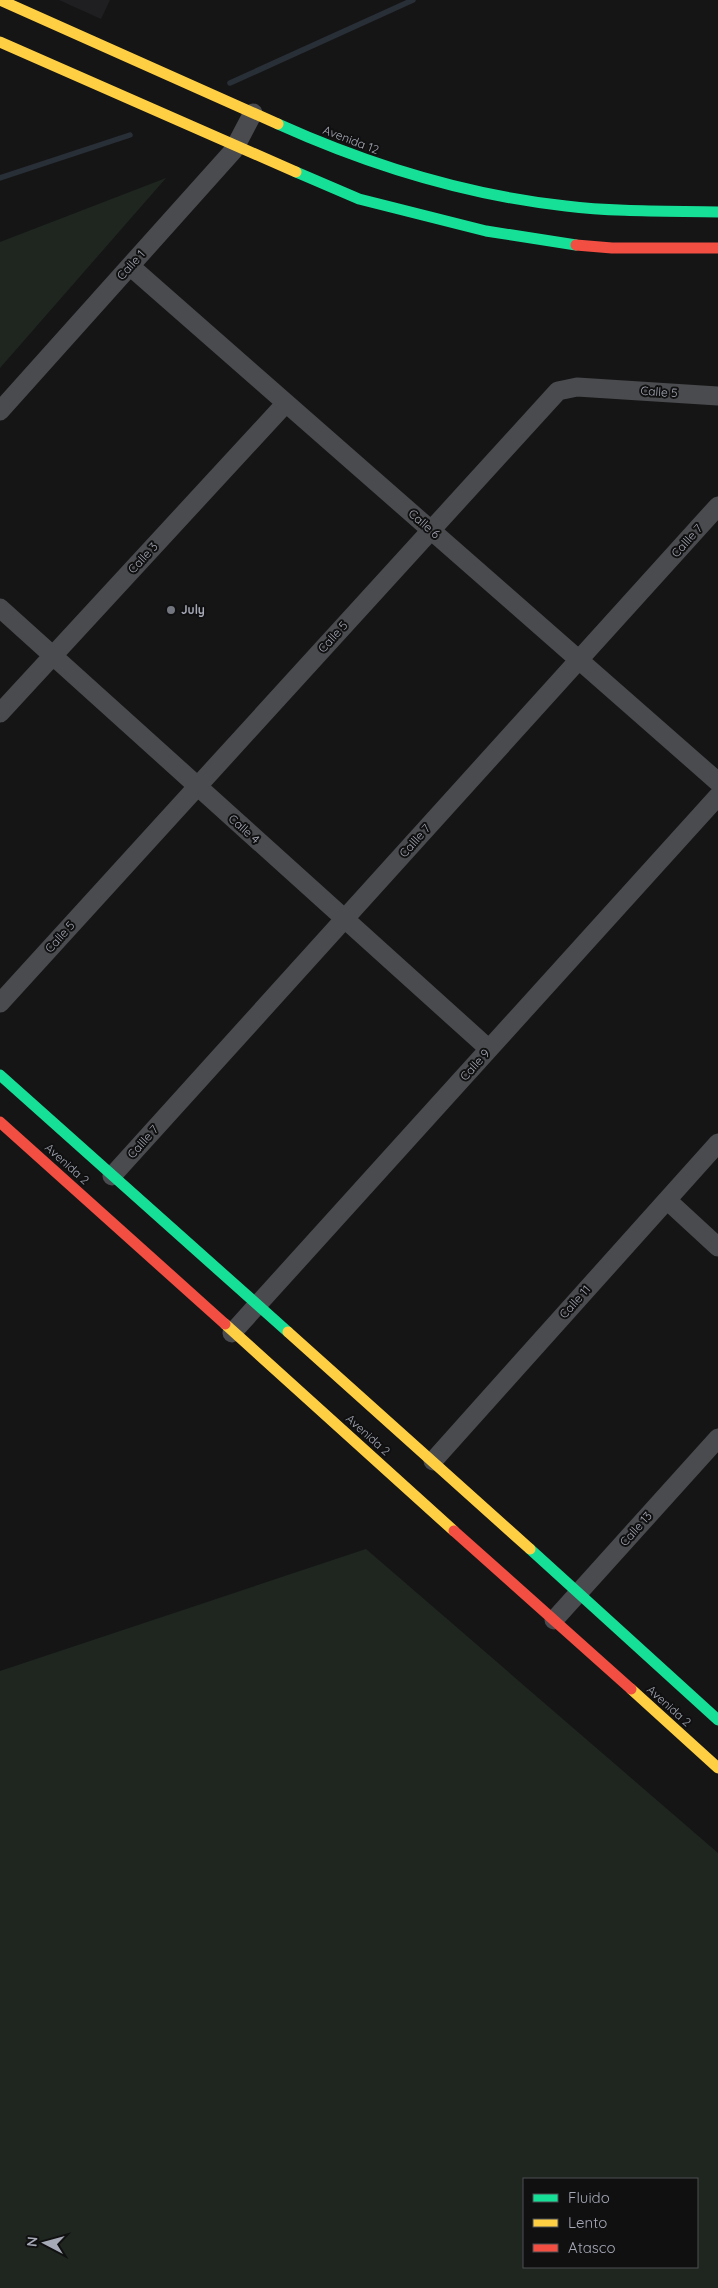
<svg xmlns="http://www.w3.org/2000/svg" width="718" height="2288" font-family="Quicksand,sans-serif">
	<rect width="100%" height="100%" fill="#151516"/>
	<!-- built -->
	<path fill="#1f1f21" d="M59 0H110L101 19Z"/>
	<!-- green -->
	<path fill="#1f2620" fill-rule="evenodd" d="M166 178 0 368V242Z
		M366 1549 718 1853V2288H0V1671ZM697 2179V2267H524V2179Z"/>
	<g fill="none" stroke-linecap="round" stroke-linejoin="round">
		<!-- stream -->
		<path stroke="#292f37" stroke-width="5.5" d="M230 83 413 0
			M0 178 130 135"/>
		<!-- street -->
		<path stroke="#4a4b4e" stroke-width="19" d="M130 266 718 782
			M0 411 233 151 253 113
			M0 608 489 1049
			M0 713 286 403
			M0 1003 558 391 577 387 718 396
			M112 1176 718 506
			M667 1200 718 1247
			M232 1333 718 796
			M433 1461 718 1143
			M554 1620 718 1438"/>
		<!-- fast -->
		<path stroke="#16e098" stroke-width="11" d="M278 124C369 165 466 195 566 206 616 212 667 211 718 212
			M296 172 359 199 486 231 576 245
			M0 1075 288 1332
			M530 1549 718 1720"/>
		<!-- slow -->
		<path stroke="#ffcf43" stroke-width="11" d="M0 0 278 124
			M0 42 296 172
			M225 1324 454 1531
			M288 1332 530 1549
			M631 1689 718 1768"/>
		<!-- jam -->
		<path stroke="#f24e42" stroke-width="11" d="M576 245 612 248H718
			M0 1122 225 1324
			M454 1531 631 1689"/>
	</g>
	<!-- markers -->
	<circle fill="#73767f" stroke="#101011" stroke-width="2" cx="171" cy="610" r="5"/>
	<g text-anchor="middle" stroke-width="4" stroke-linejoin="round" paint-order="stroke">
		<!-- street labels -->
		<g font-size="12" fill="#a6aab7" stroke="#101011">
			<text transform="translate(351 140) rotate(21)" y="4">Avenida 12</text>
			<text transform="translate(131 265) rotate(-48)" y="4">Calle 1</text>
			<text transform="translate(659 392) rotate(4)" y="4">Calle 5</text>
			<text transform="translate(424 524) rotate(41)" y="4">Calle 6</text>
			<text transform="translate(687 541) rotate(-48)" y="4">Callle 7</text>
			<text transform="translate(143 558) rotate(-47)" y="4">Calle 3</text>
			<text transform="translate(333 637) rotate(-48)" y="4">Calle 5</text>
			<text transform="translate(244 829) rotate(42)" y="4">Calle 4</text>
			<text transform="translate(415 841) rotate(-48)" y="4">Callle 7</text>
			<text transform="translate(60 937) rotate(-48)" y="4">Calle 5</text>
			<text transform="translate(475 1065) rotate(-48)" y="4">Calle 9</text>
			<text transform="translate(143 1142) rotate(-48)" y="4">Callle 7</text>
			<text transform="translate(67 1164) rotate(42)" y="4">Avenida 2</text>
			<text transform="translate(575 1302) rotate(-48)" y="4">Calle 11</text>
			<text transform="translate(368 1435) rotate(42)" y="4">Avenida 2</text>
			<text transform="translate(636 1529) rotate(-48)" y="4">Calle 13</text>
			<text transform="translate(669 1706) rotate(42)" y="4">Avenida 2</text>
		</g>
		<!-- poi labels -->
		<g font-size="12" font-weight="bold" fill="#a6aab7" stroke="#101011" text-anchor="start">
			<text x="181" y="614">July</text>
		</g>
	</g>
	<!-- legend -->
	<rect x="523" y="2178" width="175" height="90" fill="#101011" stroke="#4c4e53"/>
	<rect x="533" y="2194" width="25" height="8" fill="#16e098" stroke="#4c4e53"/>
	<text x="568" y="2203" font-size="15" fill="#a6aab7">Fluido</text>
	<rect x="533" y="2219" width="25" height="8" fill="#ffcf43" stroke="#4c4e53"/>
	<text x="568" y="2228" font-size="15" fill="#a6aab7">Lento</text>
	<rect x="533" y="2244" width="25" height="8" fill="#f24e42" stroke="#4c4e53"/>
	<text x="568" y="2253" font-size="15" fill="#a6aab7">Atasco</text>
	<!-- north arrow -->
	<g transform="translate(45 2243) rotate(276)" stroke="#101011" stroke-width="4" paint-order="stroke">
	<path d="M0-4L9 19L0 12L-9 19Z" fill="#a6aab7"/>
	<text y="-8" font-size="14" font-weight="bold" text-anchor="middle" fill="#a6aab7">N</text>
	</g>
</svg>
